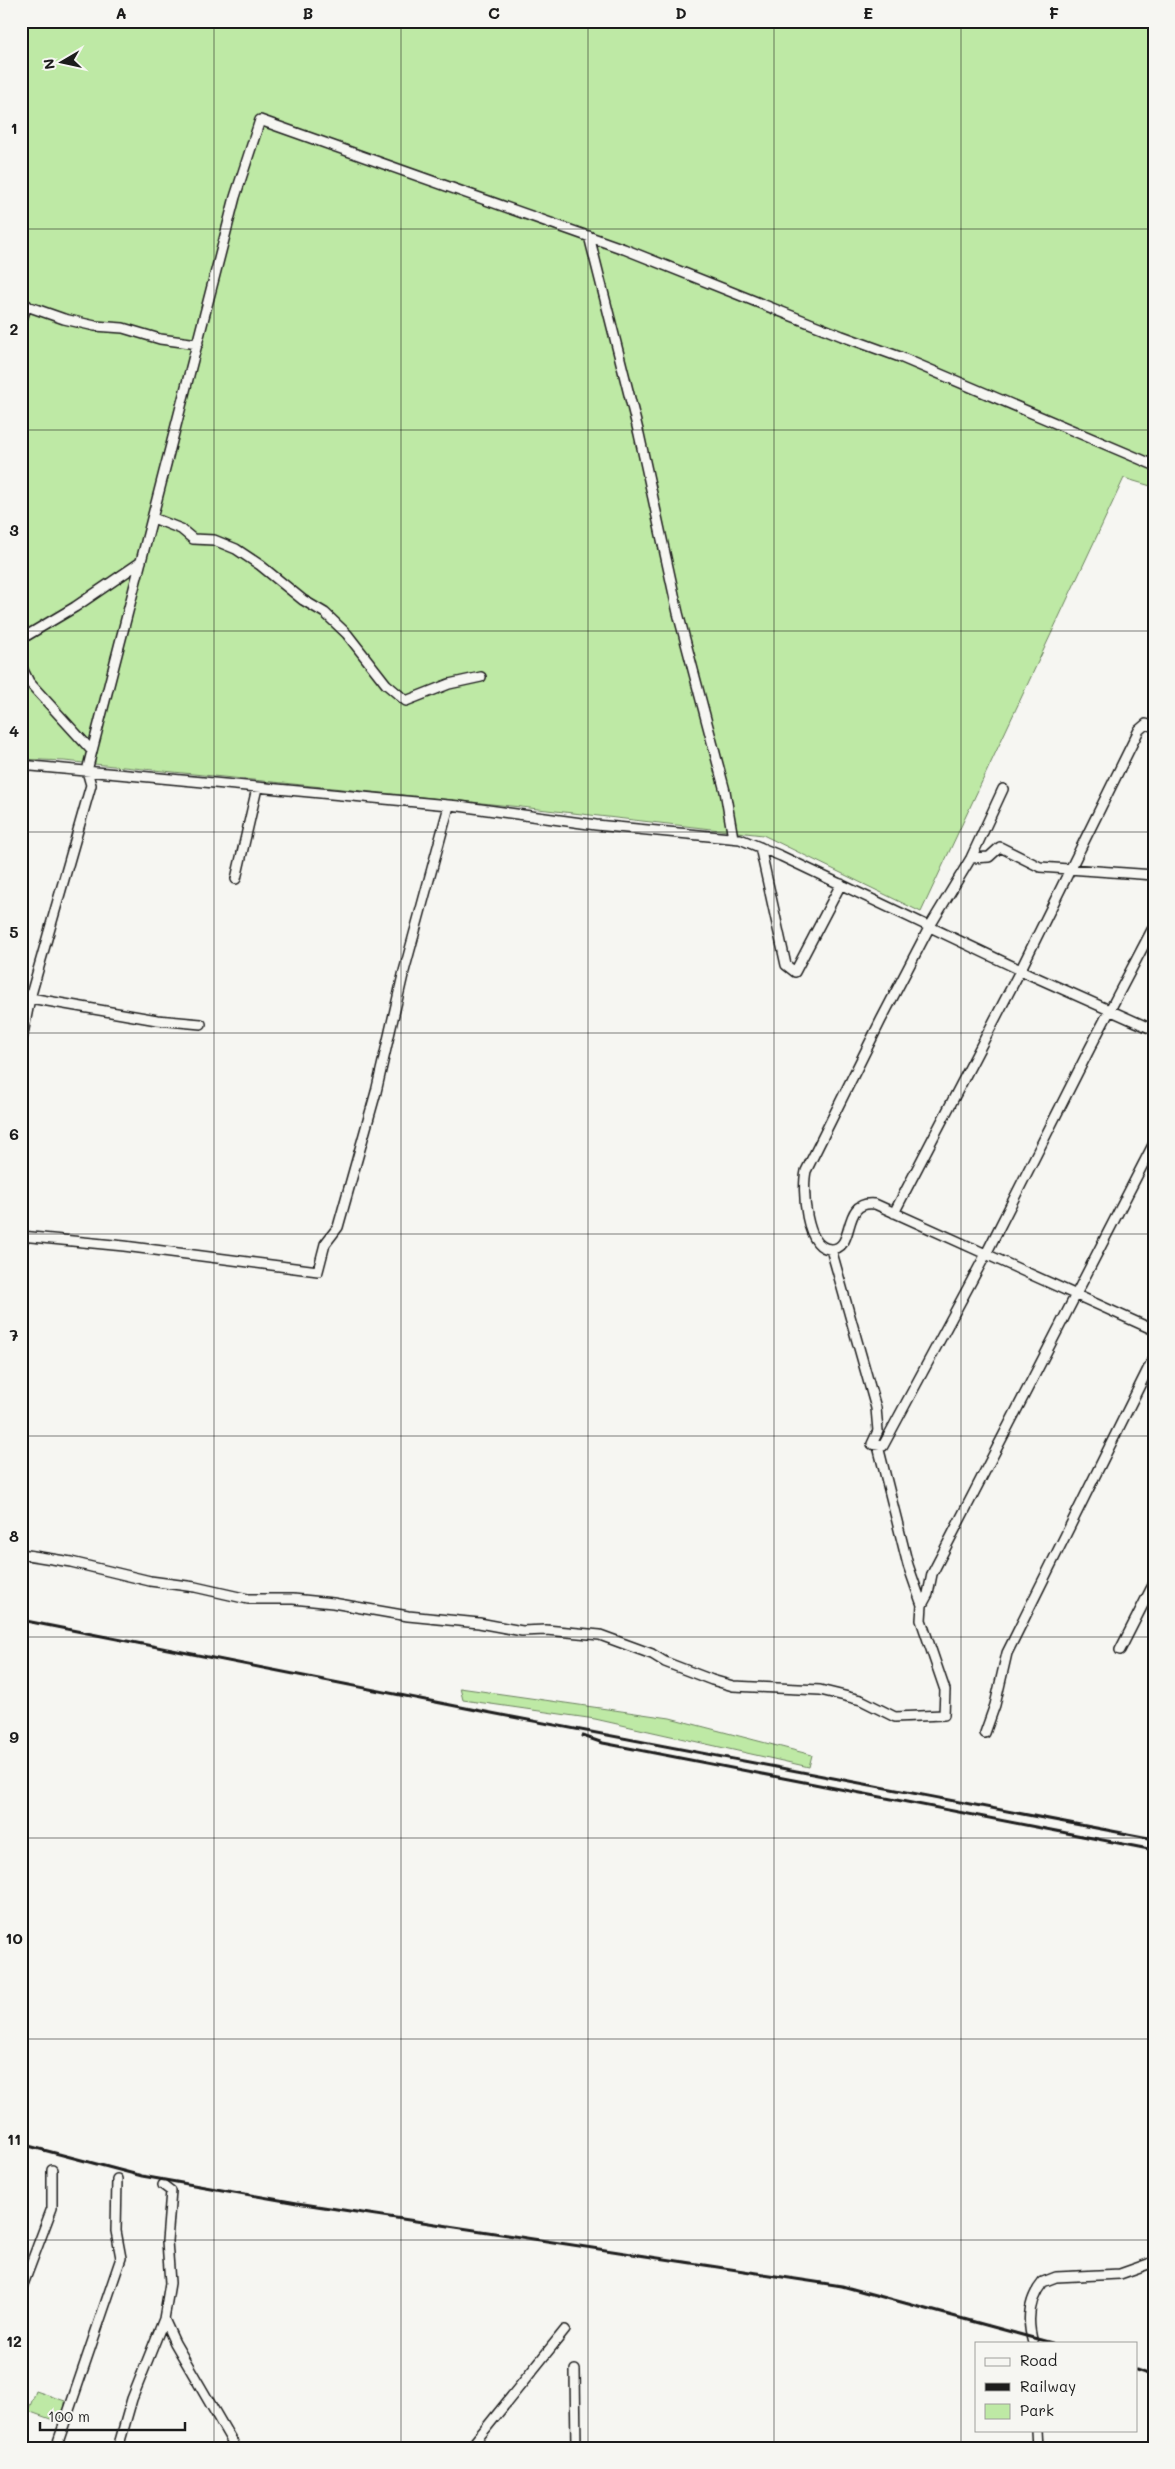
<svg xmlns="http://www.w3.org/2000/svg" width="1175" height="2469" font-family="Mali,sans-serif">
	<rect width="100%" height="100%" fill="#f6f6f2"/>
	<filter id="ink" filterUnits="userSpaceOnUse"><feTurbulence type="fractalNoise" baseFrequency=".02" numOctaves="2"/><feDisplacementMap in="SourceGraphic" scale="10" xChannelSelector="R" yChannelSelector="G"/><feConvolveMatrix kernelMatrix="1 2 1 2 8 2 1 2 1" color-interpolation-filters="sRGB"/></filter>
	<g filter="url(#ink)">
		<!-- green -->
		<path fill="#bee9a5" stroke="#6d8260" d="M21 21H1154V487L1124 478 921 912 763 835 521 807 64 761 21 759Z
			M460 1688 670 1718 812 1755 809 1767 595 1719 463 1700Z
			M36 2391 65 2401V2410L56 2421 28 2411Z"/>
		<g fill="none" stroke-linecap="round" stroke-linejoin="round">
			<defs>
				<path id="minor" d="M589 236 639 434 678 613 725 791 733 838
					M21 304 64 319 95 326 123 328 160 339 198 344
					M21 322 27 305
					M153 518 181 529 193 539 214 540 236 549 260 565 303 600 325 613 347 634 386 684 406 701 449 684 481 677
					M21 639 75 607 141 562
					M21 666 29 682 92 751
					M21 765 459 806 596 825 740 839 781 856 1033 976 1154 1030
					M1003 789 971 858 930 926 881 1020 806 1171C802 1189 805 1249 831 1249 857 1249 840 1199 875 1204L1154 1330
					M760 847 786 965 795 972 841 884
					M971 858 989 857 1000 847 1040 867 1154 875
					M236 879 257 788
					M201 1024 157 1020 30 998 91 785 87 771 92 751 235 197 260 120 624 249 842 336 900 357 1154 465
					M21 1044 30 998
					M894 1213 1021 969 1139 730 1146 724 1154 727
					M21 1236 124 1246 318 1271 325 1244 338 1227 376 1092 403 975 449 806
					M831 1249 876 1408 878 1431 872 1444 883 1446 986 1254 1090 1048 1154 926
					M878 1446 908 1565 922 1605
					M21 1554 71 1562 150 1581 195 1587 248 1599H293L333 1603 408 1616 479 1623 522 1631 546 1630 600 1635 652 1654 665 1662 712 1680 733 1686 820 1690 861 1700 895 1717 944 1715 945 1690 921 1620 922 1605 928 1594 932 1574 1154 1143
					M1120 1650 1154 1583
					M985 1733 995 1705 1007 1653 1154 1357
					M21 2290 52 2208V2170
					M164 2319 175 2343 236 2448
					M1033 2343C1027 2322 1028 2300 1043 2282L1056 2277 1120 2274 1154 2262
					M575 2370 576 2448
					M1037 2430 1038 2448
					M56 2448 121 2258 116 2231 117 2179
					M118 2448 132 2399 164 2319 170 2283 167 2241 171 2191 163 2185
					M470 2448 565 2330"/>
			</defs>
			<!-- minor casing -->
			<use href="#minor" stroke="#1c1c1c" stroke-width="12"/>
			<!-- minor -->
			<use href="#minor" stroke="#f6f6f2" stroke-width="9"/>
			<!-- rail -->
			<path stroke="#1c1c1c" stroke-width="3" d="M21 1620 481 1711 1154 1839
				M583 1736 603 1743 1154 1850
				M21 2144 142 2176 297 2203 842 2286 1052 2343
				M1136 2370 1154 2376"/>
		</g>
	</g>
	<!-- grid -->
	<path fill="none" stroke="#1c1c1c" stroke-width="1" stroke-opacity="0.55" d="M214 21V2448M401 21V2448M588 21V2448M774 21V2448M961 21V2448M21 229H1154M21 430H1154M21 631H1154M21 832H1154M21 1033H1154M21 1234H1154M21 1436H1154M21 1637H1154M21 1838H1154M21 2039H1154M21 2240H1154"/>
	<!-- margin -->
	<rect width="1175" height="2469" fill="none" stroke="#f6f6f2" stroke-width="55"/>
	<!-- legend -->
	<rect x="975" y="2342" width="162" height="90" fill="#f6f6f2" stroke="#9f9f9c"/>
	<rect x="985" y="2358" width="25" height="8" fill="#f6f6f2" stroke="#9f9f9c"/>
	<text x="1020" y="2366" font-size="15" fill="#1c1c1c">Road</text>
	<rect x="985" y="2383" width="25" height="8" fill="#1c1c1c" stroke="#9f9f9c"/>
	<text x="1020" y="2392" font-size="15" fill="#1c1c1c">Railway</text>
	<rect x="985" y="2404" width="25" height="15" fill="#bee9a5" stroke="#9f9f9c"/>
	<text x="1020" y="2416" font-size="15" fill="#1c1c1c">Park</text>
	<!-- north arrow -->
	<g transform="translate(62 62) rotate(261)" stroke="#f6f6f2" stroke-width="4" paint-order="stroke">
	<path d="M0-4L9 19L0 12L-9 19Z" fill="#1c1c1c"/>
	<text y="-8" font-size="14" font-weight="bold" text-anchor="middle" fill="#1c1c1c">N</text>
	</g>
	<!-- scale -->
	<path d="M40 2422v8h145v-8" fill="none" stroke="#1c1c1c" stroke-width="2.5"/>
	<text x="48" y="2422" font-size="15" fill="#1c1c1c" stroke="#f6f6f2" stroke-width="4" paint-order="stroke">100 m</text>
	<rect x="28" y="28" width="1120" height="2414" fill="none" stroke="#1c1c1c" stroke-width="2"/>
	<g font-size="16" text-anchor="middle" font-weight="bold" fill="#1c1c1c">
		<text x="121" y="19">A</text>
		<text x="308" y="19">B</text>
		<text x="494" y="19">C</text>
		<text x="681" y="19">D</text>
		<text x="868" y="19">E</text>
		<text x="1054" y="19">F</text>
		<text x="14" y="134">1</text>
		<text x="14" y="335">2</text>
		<text x="14" y="536">3</text>
		<text x="14" y="737">4</text>
		<text x="14" y="938">5</text>
		<text x="14" y="1140">6</text>
		<text x="14" y="1341">7</text>
		<text x="14" y="1542">8</text>
		<text x="14" y="1743">9</text>
		<text x="14" y="1944">10</text>
		<text x="14" y="2145">11</text>
		<text x="14" y="2347">12</text>
	</g>
</svg>
